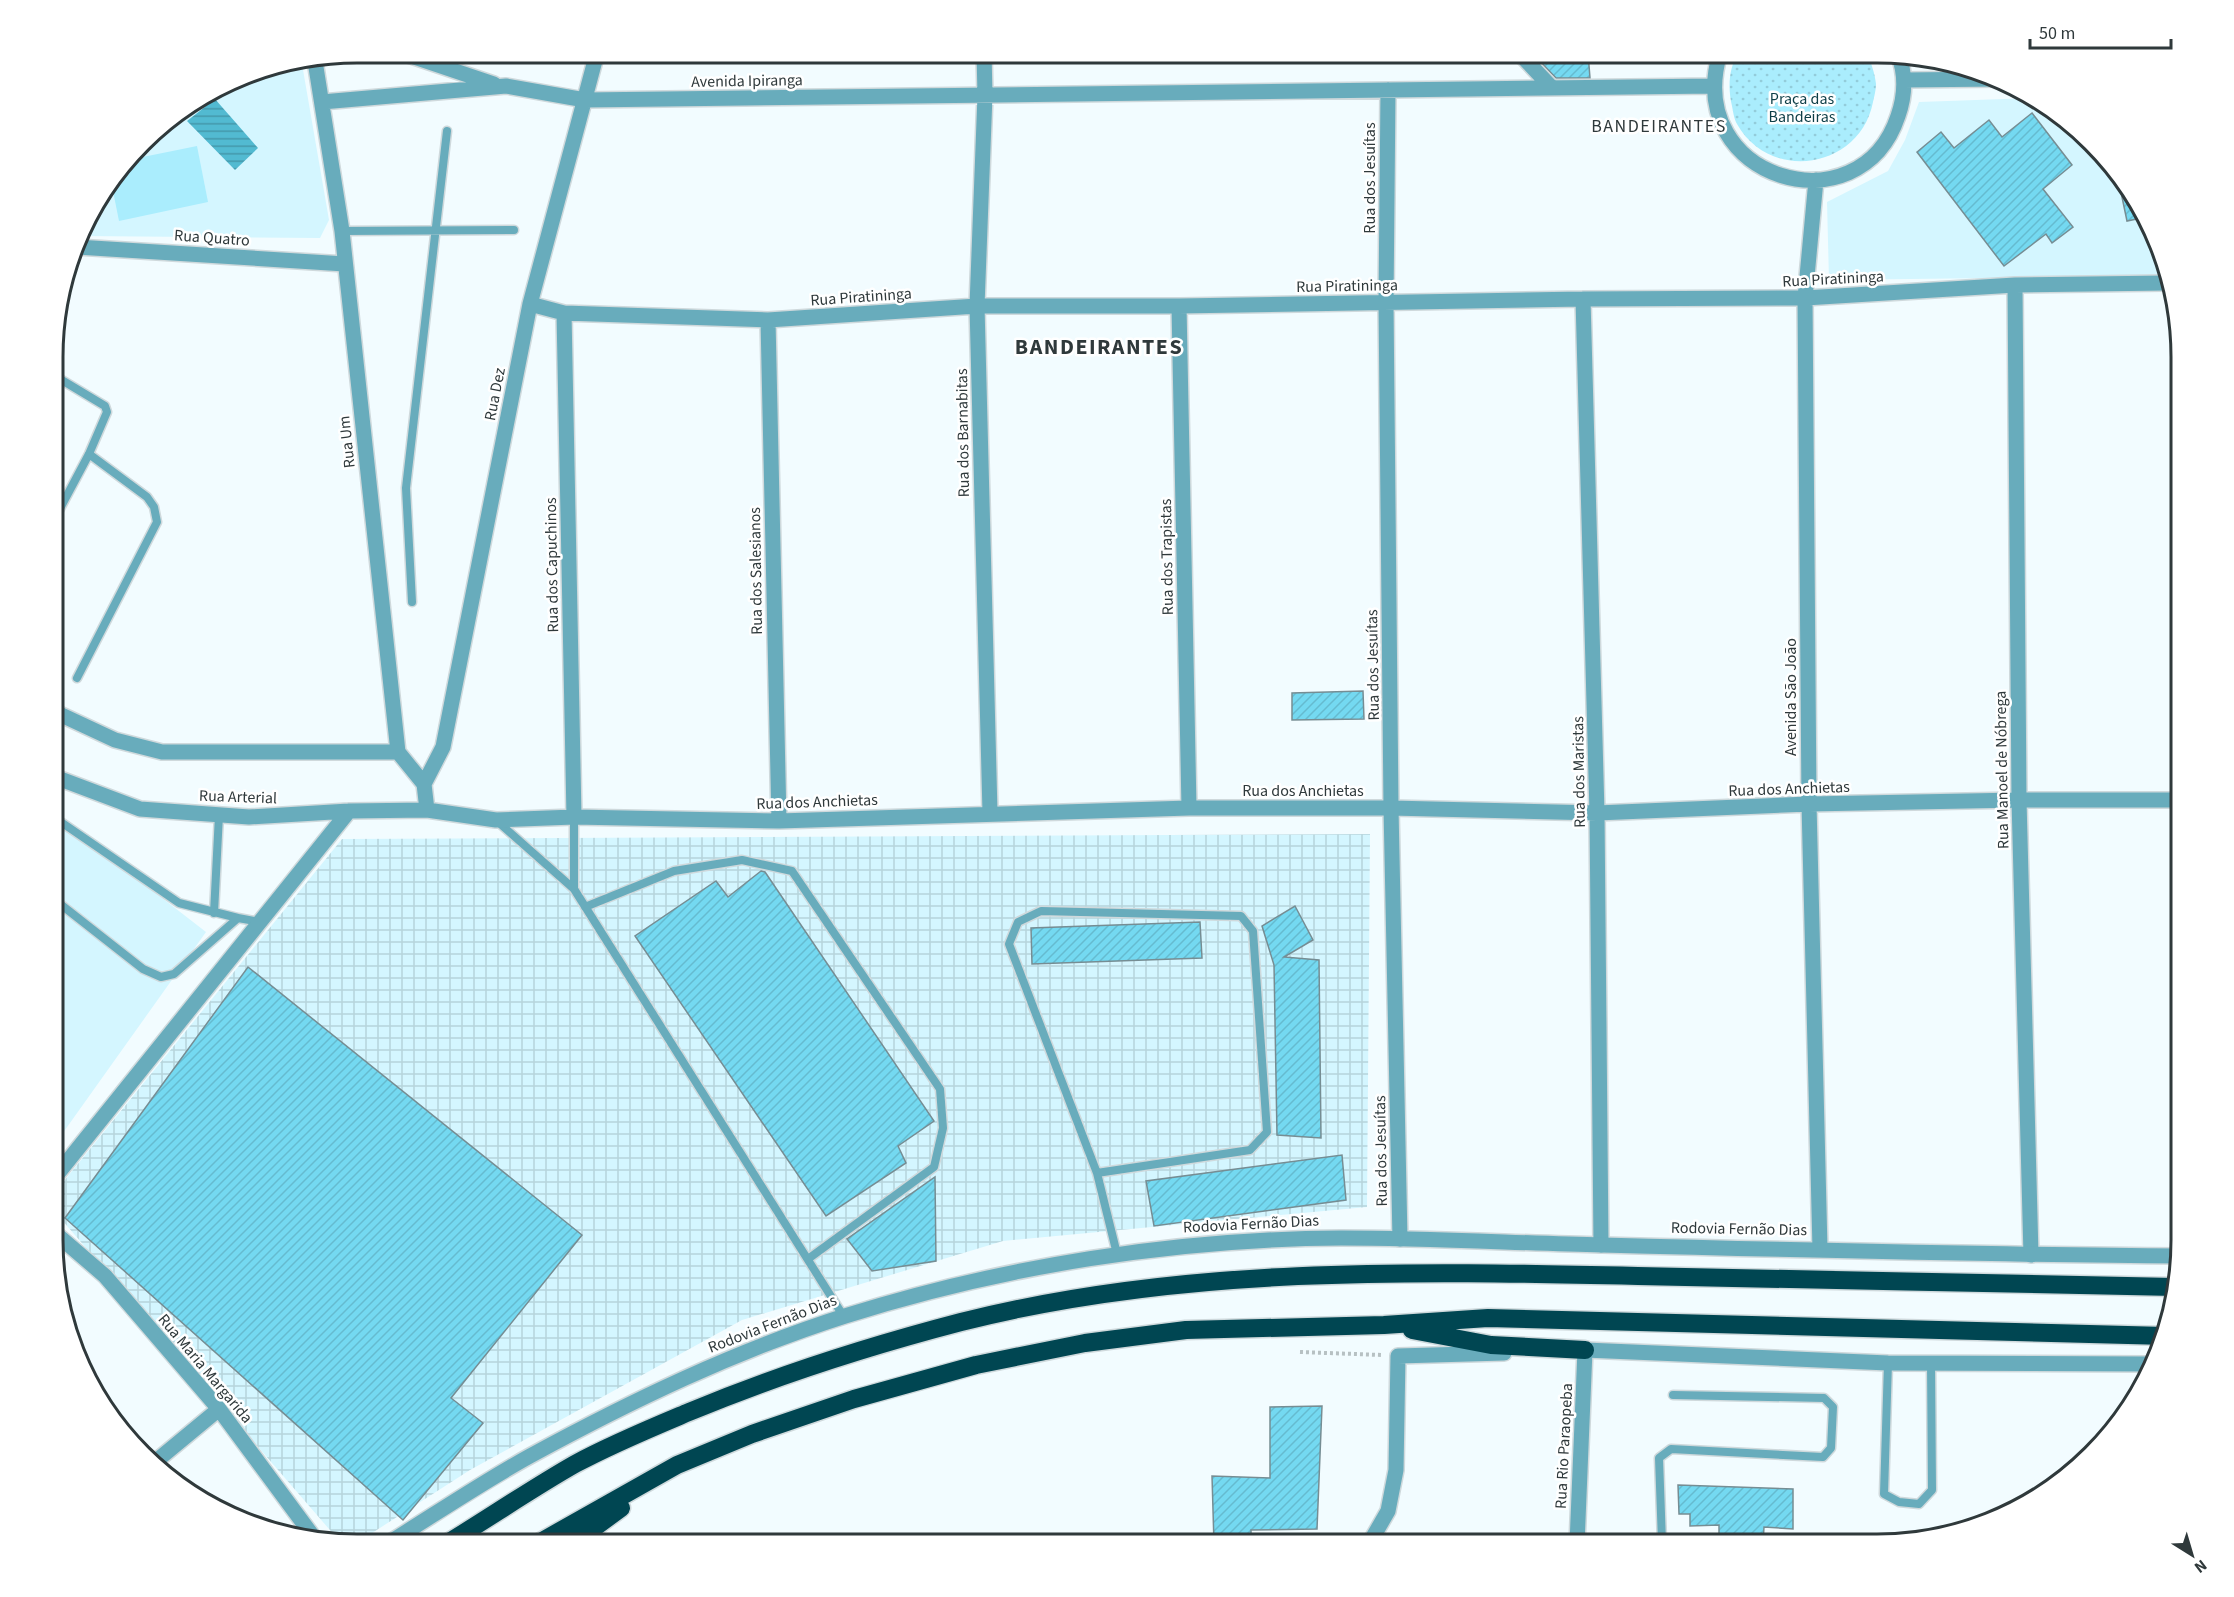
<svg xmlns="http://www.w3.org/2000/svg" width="2234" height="1597" font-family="'Source Sans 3',sans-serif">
	<defs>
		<pattern id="industrial-grid" width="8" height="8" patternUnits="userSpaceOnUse" patternTransform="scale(1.5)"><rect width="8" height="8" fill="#d4f6ff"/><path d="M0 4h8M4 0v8" fill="none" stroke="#b6d4db"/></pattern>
		<pattern id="park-dots" width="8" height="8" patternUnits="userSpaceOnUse" patternTransform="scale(1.5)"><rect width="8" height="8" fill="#aaedfd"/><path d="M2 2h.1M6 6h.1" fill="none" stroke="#93ccda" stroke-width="1.8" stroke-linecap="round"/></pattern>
		<pattern id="water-rules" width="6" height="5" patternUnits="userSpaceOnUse" patternTransform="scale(1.5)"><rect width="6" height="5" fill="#52bad1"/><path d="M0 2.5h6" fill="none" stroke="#4498ab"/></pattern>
		<pattern id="building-hatch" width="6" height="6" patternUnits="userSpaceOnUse" patternTransform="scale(1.5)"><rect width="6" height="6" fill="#74d9f1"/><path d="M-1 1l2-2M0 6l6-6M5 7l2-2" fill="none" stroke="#65bbd0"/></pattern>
	</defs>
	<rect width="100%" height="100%" fill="#f2fcff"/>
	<!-- built -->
	<path fill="#d4f6ff" d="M302 64 329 220 320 238 80 236 84 222 156 128 241 76Z
		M2032 98 2063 116 2106 157 2150 222 2164 276 1829 280 1827 202 1888 171 1905 140 1919 102Z
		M55 815 206 932 55 1144Z"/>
	<!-- industrial -->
	<path fill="url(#industrial-grid)" d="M1370 834 1367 1207 1003 1241 742 1320 470 1470 355 1544H342L55 1212V1192L342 839Z"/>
	<!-- grass -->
	<path fill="#aaedfd" d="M197 146 208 202 119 221 112 186 133 159Z"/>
	<!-- park -->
	<path fill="url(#park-dots)" d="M1739 53H1867C1871 62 1875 74 1876 84 1876 90 1874 97 1873 102 1860 169 1770 183 1737 124 1734 119 1733 111 1732 106 1728 90 1728 67 1739 53Z"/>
	<!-- water -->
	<path fill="url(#water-rules)" d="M215 99 258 148 235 170 187 121Z"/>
	<!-- building -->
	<path fill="url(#building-hatch)" stroke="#768d93" stroke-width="1.5" d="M1532 53H1588L1590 78H1556Z
		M2032 113 2072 165 2043 189 2073 227 2052 243 2046 234 2004 266 1917 152 1941 132 1954 148 1989 120 2002 137Z
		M2117 173 2131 193 2146 217 2127 221Z
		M1363 691 1364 719 1292 720V693Z
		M761 871 765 872 934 1121 898 1146 906 1163 826 1216 635 936 716 881 728 897Z
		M1295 906 1313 940 1284 957 1319 960 1321 1138 1277 1135 1274 965 1262 926Z
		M1200 922 1202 958 1032 964 1031 928Z
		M248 967 582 1235 451 1398 483 1423 403 1520 65 1218Z
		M1342 1155 1346 1200 1154 1226 1146 1181Z
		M935 1177 936 1261 872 1271 847 1239Z
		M1322 1406 1317 1529 1251 1530V1544H1214L1212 1476 1270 1478V1407Z
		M1678 1485 1793 1489V1529L1764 1527 1763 1544H1719V1525L1690 1526V1514H1679Z"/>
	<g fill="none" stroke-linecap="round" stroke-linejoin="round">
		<defs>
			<path id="service" d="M342 231 514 230
				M55 376 105 406 107 412 89 454 55 518
				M412 602 406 488 447 131
				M77 678 157 522 154 507 147 497 89 454
				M55 818 179 903 238 918
				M497 821 574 889 844 1317
				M574 889V817
				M55 900 143 969 161 977 174 974 238 918 260 922
				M585 907 674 871 742 860 792 871 940 1089 943 1128 934 1167 808 1259
				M214 913 219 815
				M1097 1173 1250 1150 1267 1132 1253 931 1241 916 1041 911 1018 922 1009 944 1097 1173 1117 1254
				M1888 1363 1884 1494 1899 1502 1919 1504 1932 1490 1931 1363
				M1660 1544 1662 1542 1659 1458 1671 1449 1823 1457 1831 1448 1833 1407 1824 1398 1673 1395"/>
			<path id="minor" d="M402 53 494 84
				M984 53 985 95 977 306 990 813
				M1519 53 1552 88
				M1720 53C1682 180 1860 231 1898 116 1905 96 1906 74 1898 54
				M315 61 342 231 398 752 424 784 427 810
				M1904 80 1999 79
				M1388 90 1386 302 1391 808 1400 1239
				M322 102 506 86 585 100 1714 86
				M1816 180 1805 298 1809 804 1820 1249
				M77 247 345 264
				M2015 285 2019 800 2031 1255
				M1583 299 1597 813 1601 1245
				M530 304 564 313 768 320 977 306H1179L1583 299 1805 298 2015 285 2166 283
				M1179 306 1189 808
				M564 313 574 817
				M768 320 779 821
				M55 712 115 740 162 752H398
				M55 777 140 809 249 817 349 811 427 810 496 820 574 817 779 821 1189 808H1391L1597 813 1809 804 2019 800H2181
				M424 784 443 747 530 304 597 53
				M55 1177 349 811
				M55 1233 105 1276 219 1409 315 1539
				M1576 1350H1585L1577 1544
				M155 1462 219 1409
				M1369 1544 1388 1511 1396 1470 1398 1356 1504 1353"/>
			<path id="tertiary" d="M1585 1350 1888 1363 2151 1364
				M387 1544C434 1515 481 1483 530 1456 631 1401 735 1351 845 1316 1004 1266 1174 1239 1341 1238 1428 1238 1515 1243 1602 1245 1795 1250 1988 1255 2181 1256"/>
			<path id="motorway" d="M1412 1330 1491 1345 1585 1350
				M446 1544C489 1518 531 1489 575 1464 612 1444 651 1428 689 1412 778 1375 869 1346 961 1322 1182 1266 1412 1271 1638 1276 1817 1280 1996 1283 2175 1287
				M537 1544 677 1465 752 1434 854 1399 976 1365 1085 1343 1186 1330 1384 1325 1488 1318 2166 1336
				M572 1544 621 1508"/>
		</defs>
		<!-- service casing -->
		<use href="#service" stroke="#cfd9dc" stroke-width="11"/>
		<!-- minor casing -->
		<use href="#minor" stroke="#cfd9dc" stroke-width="18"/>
		<!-- tertiary casing -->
		<use href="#tertiary" stroke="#cfd9dc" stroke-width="18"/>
		<!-- motorway casing -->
		<use href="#motorway" stroke="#cfd9dc" stroke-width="21"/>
		<!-- path -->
		<path stroke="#b7c1c3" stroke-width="4" stroke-dasharray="3 3" stroke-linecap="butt" d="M1300 1352 1382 1355"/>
		<!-- service -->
		<use href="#service" stroke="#68acbc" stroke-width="8"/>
		<!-- minor -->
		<use href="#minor" stroke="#68acbc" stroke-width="15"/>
		<!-- tertiary -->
		<use href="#tertiary" stroke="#68acbc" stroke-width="15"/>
		<!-- motorway -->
		<use href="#motorway" stroke="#004652" stroke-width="18"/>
	</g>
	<g text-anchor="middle" stroke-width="5" stroke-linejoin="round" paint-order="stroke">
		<!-- street labels -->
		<g font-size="16" fill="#2f393b" stroke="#fff">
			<text transform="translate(747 80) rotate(-1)" y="6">Avenida Ipiranga</text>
			<text transform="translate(1369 178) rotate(-90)" y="6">Rua dos Jesuítas</text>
			<text transform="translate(212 237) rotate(4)" y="6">Rua Quatro</text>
			<text transform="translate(1833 278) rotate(-3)" y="6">Rua Piratininga</text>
			<text transform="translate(1347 285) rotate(-1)" y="6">Rua Piratininga</text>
			<text transform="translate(861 296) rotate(-4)" y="6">Rua Piratininga</text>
			<text transform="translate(494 394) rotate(-79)" y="6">Rua Dez</text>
			<text transform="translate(962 433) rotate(-91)" y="6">Rua dos Barnabitas</text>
			<text transform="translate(346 442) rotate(-96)" y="6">Rua Um</text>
			<text transform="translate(1166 557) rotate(-91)" y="6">Rua dos Trapistas</text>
			<text transform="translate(551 565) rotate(-91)" y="6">Rua dos Capuchinos</text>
			<text transform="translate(755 571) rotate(-91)" y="6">Rua dos Salesianos</text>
			<text transform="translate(1372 665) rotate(-91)" y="6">Rua dos Jesuítas</text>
			<text transform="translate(1790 697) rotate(-90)" y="6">Avenida São João</text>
			<text transform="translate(2001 770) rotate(-91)" y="6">Rua Manoel de Nóbrega</text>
			<text transform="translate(1578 772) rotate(-91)" y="6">Rua dos Maristas</text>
			<text transform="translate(1789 788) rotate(-2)" y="6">Rua dos Anchietas</text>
			<text x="1303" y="796">Rua dos Anchietas</text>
			<text transform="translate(238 796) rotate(2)" y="6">Rua Arterial</text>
			<text transform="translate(817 801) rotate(-2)" y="6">Rua dos Anchietas</text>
			<text transform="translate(1380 1151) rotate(-91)" y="6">Rua dos Jesuítas</text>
			<text transform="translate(1251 1223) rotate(-3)" y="6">Rodovia Fernão Dias</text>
			<text transform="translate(1739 1228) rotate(1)" y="6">Rodovia Fernão Dias</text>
			<text transform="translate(772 1323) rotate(-21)" y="6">Rodovia Fernão Dias</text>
			<text transform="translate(206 1368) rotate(50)" y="6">Rua Maria Margarida</text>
			<text transform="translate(1563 1446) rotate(-87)" y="6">Rua Rio Paraopeba</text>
		</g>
		<!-- park labels -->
		<g font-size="16" fill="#0d3e47" stroke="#fff">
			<text x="1802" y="104">Praça das<tspan x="1802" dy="18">Bandeiras</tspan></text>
		</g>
		<!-- neighbourhood labels -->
		<g font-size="18" letter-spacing="1.5" fill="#2f393b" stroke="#fff">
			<text x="1659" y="132">BANDEIRANTES</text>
		</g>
		<!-- district labels -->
		<g font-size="22" font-weight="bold" letter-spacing="1.5" fill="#2f393b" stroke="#fff">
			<text x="1099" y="354">BANDEIRANTES</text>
		</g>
	</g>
	<!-- crop -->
	<path d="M0 0H2234V1597H0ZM357 63H1877A294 294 0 0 1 2171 357V1240A294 294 0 0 1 1877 1534H357A294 294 0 0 1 63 1240V357A294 294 0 0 1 357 63Z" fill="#fff" fill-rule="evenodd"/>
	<path fill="none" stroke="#2f393b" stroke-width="3" d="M357 63H1877A294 294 0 0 1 2171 357V1240A294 294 0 0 1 1877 1534H357A294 294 0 0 1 63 1240V357A294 294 0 0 1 357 63Z"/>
	<!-- north arrow -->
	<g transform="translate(2192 1555) rotate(143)" stroke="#ffffff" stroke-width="4.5" paint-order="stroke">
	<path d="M0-4.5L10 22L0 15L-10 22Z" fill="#2f393b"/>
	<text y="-9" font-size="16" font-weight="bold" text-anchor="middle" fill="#2f393b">N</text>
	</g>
	<!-- scale -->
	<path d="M2030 39v9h141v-9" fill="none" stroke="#2f393b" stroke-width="3"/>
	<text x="2039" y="39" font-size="18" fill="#2f393b" stroke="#ffffff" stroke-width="4.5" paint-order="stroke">50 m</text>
</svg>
